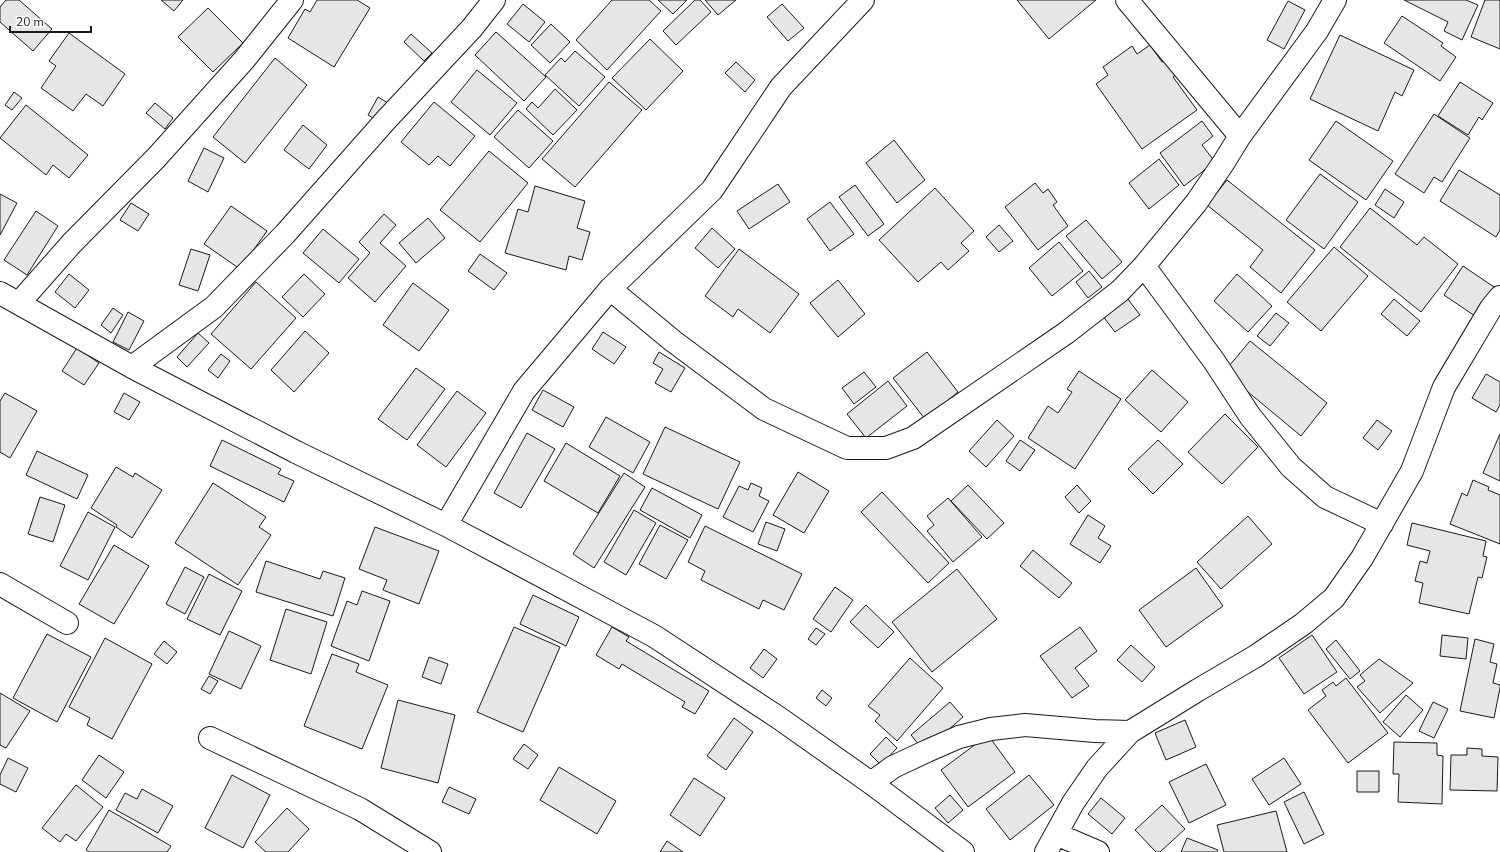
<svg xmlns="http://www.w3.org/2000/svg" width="1500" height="852" font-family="'Nunito Sans',sans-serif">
	<rect width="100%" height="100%" fill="#fff"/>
	<!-- building -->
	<path fill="#e6e6e6" stroke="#1a1a1a" d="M6 0H19L52 29 33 51 0 22V7Z
		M161 0H183L174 11Z
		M317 0H357L370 8 334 67 288 38 305 9 310 12Z
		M612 0H649L661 11 607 70 576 40Z
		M658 0H687L673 14Z
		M695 0H700L711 12 676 45 663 31Z
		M705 0H736L718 15Z
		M1017 0H1096L1049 39Z
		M1404 0H1466L1478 5 1462 40 1444 31 1448 22Z
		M1485 0H1500V49L1471 37Z
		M1288 1 1305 10 1284 49 1267 40Z
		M523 4 545 22 529 42 507 24Z
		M782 4 804 28 788 41 767 17Z
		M208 8 243 43 213 72 178 37Z
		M1402 16 1443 43 1441 46 1456 57 1440 81 1384 43Z
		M551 24 570 42 550 63 531 45Z
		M496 32 546 77 524 101 475 55Z
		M69 33 125 74 103 106 86 94 73 111 41 88 56 66 49 61Z
		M411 34 432 53 424 61 404 42Z
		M1340 35 1414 70 1402 96 1395 92 1378 131 1310 99Z
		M650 39 683 71 646 110 612 78Z
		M1150 45 1162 62 1171 55 1182 71 1173 77 1197 110 1142 149 1096 84 1108 75 1103 67 1132 46 1137 54Z
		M575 51 605 77 579 106 545 75 561 58 565 62Z
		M275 58 307 85 245 163 213 137Z
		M736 62 755 80 745 92 725 73Z
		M477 70 517 103 490 135 451 102Z
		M609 82 642 110 575 187 542 159Z
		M1460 82 1493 103 1482 120 1479 117 1468 135 1438 116Z
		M555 89 577 110 553 135 526 109 532 102 538 108Z
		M14 92 22 98 12 110 5 105Z
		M378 97 388 103 378 121 368 115Z
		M434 102 475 136 450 166 438 156 429 165 401 142Z
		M155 103 173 118 165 129 146 113Z
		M26 105 88 155 69 178 53 165 46 175 0 138Z
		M518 110 553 141 529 168 494 137Z
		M1434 114 1470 138 1442 182 1434 177 1424 193 1395 174Z
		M1202 121 1213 136 1202 145 1215 162 1184 186 1160 153Z
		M1336 121 1393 161 1366 200 1309 160Z
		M303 125 327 145 309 169 284 150Z
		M894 140 925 180 897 203 866 163Z
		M204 148 224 158 208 192 188 181Z
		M489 151 528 183 480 242 440 210Z
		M1159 159 1179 185 1149 209 1129 183Z
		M1459 170 1500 195V230L1496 237 1440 201Z
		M1320 174 1358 202 1324 249 1286 220Z
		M1227 180 1315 250 1281 293 1250 267 1263 250 1207 205Z
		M1035 183 1043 193 1048 189 1057 202 1053 205 1068 226 1038 250 1005 207Z
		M778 184 790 202 749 229 737 211Z
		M855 185 884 224 868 236 839 197Z
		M535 186 585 201 577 228 590 232 582 260 569 256 566 270 505 253 518 209 528 212Z
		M935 188 974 231 961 243 969 251 948 270 941 262 918 282 879 240Z
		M1385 189 1404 202 1394 218 1375 205Z
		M0 194 17 203 0 235Z
		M830 202 854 234 830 251 807 219Z
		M131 203 149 214 138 231 120 220Z
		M231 206 267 231 240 269 204 244Z
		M1370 208 1417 245 1424 237 1458 264 1421 312 1340 247Z
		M36 211 58 226 27 275 4 260Z
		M384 214 396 225 380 243 406 266 375 302 348 278 370 253 359 242Z
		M428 218 445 238 416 263 399 243Z
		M1086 220 1122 262 1102 279 1066 236Z
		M999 225 1013 241 999 252 986 237Z
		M712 228 735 249 718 268 695 248Z
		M323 229 359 259 339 283 303 253Z
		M1059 242 1083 271 1052 296 1029 268Z
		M1334 247 1368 276 1321 331 1287 302Z
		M191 249 210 255 198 291 179 285Z
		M739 249 799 294 770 333 738 309 733 317 705 296Z
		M480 254 507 273 494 290 468 271Z
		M1463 266 1494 287 1475 316 1444 295Z
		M1089 271 1102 287 1088 298 1076 282Z
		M69 274 89 290 75 308 55 292Z
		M304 274 325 294 303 317 282 297Z
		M1237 274 1272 306 1248 332 1214 301Z
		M838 280 865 314 838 337 810 303Z
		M256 282 296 318 251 369 211 334Z
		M413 283 449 310 419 351 383 325Z
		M1127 298 1140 315 1115 332 1102 315Z
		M1394 299 1420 321 1407 336 1381 314Z
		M113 308 123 315 111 333 101 325Z
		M128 312 144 321 129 350 113 342Z
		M1276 313 1289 323 1270 346 1257 336Z
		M305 331 329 353 294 392 271 370Z
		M603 332 626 347 614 364 592 349Z
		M198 333 209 343 187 367 177 357Z
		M1250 341 1327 403 1301 436 1224 372Z
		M77 348 99 363 84 385 62 371Z
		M659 352 685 368 671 392 655 383 663 369 653 363Z
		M927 352 958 392 925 419 893 378Z
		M221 354 230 361 218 378 208 370Z
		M416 368 445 389 407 440 378 419Z
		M1152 370 1188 402 1161 432 1125 400Z
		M1079 371 1121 399 1075 469 1028 438 1048 406 1058 413 1072 392 1067 389Z
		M864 372 876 387 854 404 842 388Z
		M1486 374 1500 382V405L1496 412 1472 398Z
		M888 381 907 406 866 438 847 414Z
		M543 390 574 407 563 427 532 410Z
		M457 391 486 413 446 467 417 445Z
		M5 393 37 411 10 458 0 452V401Z
		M124 393 140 402 129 420 114 412Z
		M1225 414 1258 447 1222 484 1188 452Z
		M606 417 650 442 633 473 589 447Z
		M997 420 1014 436 986 467 969 451Z
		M1377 420 1392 431 1378 450 1363 438Z
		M665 427 740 462 718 509 643 474Z
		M527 433 555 449 521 508 494 493Z
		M1500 434V481L1483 473Z
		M222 440 281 469 278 474 294 481 284 502 210 466Z
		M1020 440 1035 450 1020 471 1006 461Z
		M1158 440 1183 464 1153 494 1128 469Z
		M566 443 620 476 598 513 544 481Z
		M37 451 88 475 77 499 26 475Z
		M116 467 133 477 135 473 162 490 132 538 116 527 117 525 91 508Z
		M798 472 829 491 804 533 773 515Z
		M624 473 645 487 594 568 573 554Z
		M1473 480 1489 487 1488 490 1500 495V544L1450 524 1462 493 1467 496Z
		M213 483 266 517 259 527 271 535 238 585 175 543Z
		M751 483 762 488 759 496 769 501 753 532 723 517 739 486 748 490Z
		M968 485 1004 523 987 539 951 501Z
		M1077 485 1091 501 1079 513 1065 497Z
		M652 488 702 515 690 538 640 510Z
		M882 492 949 563 928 583 861 512Z
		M40 497 65 505 53 542 28 534Z
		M948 498 982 537 953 562 927 531 934 525 927 516Z
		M634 510 656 523 626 575 604 562Z
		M88 512 115 527 88 580 60 566Z
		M1088 515 1105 526 1098 538 1111 546 1100 563 1070 544Z
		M1248 516 1272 544 1221 589 1197 562Z
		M766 522 785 529 777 551 758 544Z
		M1412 523 1486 541 1483 556 1487 557 1482 578 1478 577 1469 614 1419 603 1423 583 1415 581 1420 561 1427 563 1430 551 1407 545Z
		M660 525 688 540 666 579 639 564Z
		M705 526 802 574 784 610 763 600 759 609 701 580 705 571 688 562Z
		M375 527 439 551 419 604 383 590 387 580 359 569Z
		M114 545 149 566 114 624 79 604Z
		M1033 550 1072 583 1059 598 1020 566Z
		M266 561 320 579 323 571 345 578 333 616 256 592Z
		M185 567 204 577 185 614 166 604Z
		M1196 568 1223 606 1166 647 1139 610Z
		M957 569 997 619 932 672 892 622Z
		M209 574 242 591 220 635 187 619Z
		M835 587 853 600 831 632 813 619Z
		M362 591 390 601 369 661 331 646 347 601 357 605Z
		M533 595 579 617 566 646 520 624Z
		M866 605 894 632 878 648 850 622Z
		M286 609 327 622 311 674 270 660Z
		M514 627 560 647 523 732 477 712Z
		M612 627 629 637 626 641 709 691 695 714 682 707 685 702 622 664 619 669 596 655Z
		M1080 627 1097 651 1075 668 1089 686 1072 698 1040 656Z
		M816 628 825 634 816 645 808 639Z
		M229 631 261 646 241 689 209 674Z
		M47 634 91 657 57 722 13 698Z
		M1312 635 1337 672 1304 694 1279 658Z
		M1442 635 1468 638 1466 659 1440 656Z
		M105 638 152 664 112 739 87 725 90 718 69 707Z
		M1475 639 1494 644 1490 662 1497 664 1493 683 1500 685V688L1494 718 1460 711Z
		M1336 640 1360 671 1350 679 1326 649Z
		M164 641 177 652 167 664 154 654Z
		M1131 645 1155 667 1142 682 1117 660Z
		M764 649 777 659 763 678 750 668Z
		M332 654 359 664 356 672 388 685 362 749 304 726Z
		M429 657 448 664 441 684 422 677Z
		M910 658 943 688 897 741 875 721 880 715 868 706Z
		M1379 659 1413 683 1380 713 1357 687 1365 681 1360 675Z
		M209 676 218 681 210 694 201 689Z
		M1346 678 1388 733 1348 763 1308 710 1326 696 1322 690 1333 682 1336 686Z
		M822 690 832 698 826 706 816 698Z
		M0 693 30 711 6 748 0 745Z
		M1406 695 1423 710 1400 737 1383 722Z
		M398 700 455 715 438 783 381 768Z
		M950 702 963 717 924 751 911 735Z
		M1433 702 1448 709 1434 738 1419 731Z
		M734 718 753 732 726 770 707 756Z
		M1185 720 1196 747 1166 760 1155 733Z
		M988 735 1015 772 968 807 941 770Z
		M886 737 897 748 881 765 870 754Z
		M1394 742 1437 743V755L1443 756 1442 804 1398 802 1399 774H1393Z
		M524 744 538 755 528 769 513 759Z
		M1467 748 1482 749V756L1498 757 1497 791 1450 790 1451 755H1467Z
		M99 755 124 772 106 798 82 780Z
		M8 758 28 768 16 792 0 784V775Z
		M1284 758 1301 784 1269 805 1252 779Z
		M1206 764 1226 805 1189 823 1169 782Z
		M559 767 616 801 597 834 540 800Z
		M1357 771H1379V792H1357Z
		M232 775 270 795 243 848 205 828Z
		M1029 775 1054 805 1010 840 986 809Z
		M694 778 725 798 700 836 670 815Z
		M76 785 103 807 76 841 66 834 60 842 42 828Z
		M449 787 476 799 469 814 442 802Z
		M142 789 173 806 158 833 116 810 125 793 137 799Z
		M1304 792 1324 834 1304 844 1284 802Z
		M950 795 963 810 948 823 935 808Z
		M1101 798 1125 818 1112 834 1088 814Z
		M1162 805 1185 829 1160 852H1156L1135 830Z
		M287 808 309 829 288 852H266L255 842Z
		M109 810 171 846 167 852H89L86 850Z
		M1276 811 1287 852H1224L1217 825Z
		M1187 838 1218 850 1217 852H1181Z
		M667 841 683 852H660Z"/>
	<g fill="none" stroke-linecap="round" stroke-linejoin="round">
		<defs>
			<path id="minor" d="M1127 0 1240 136
				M1144 266 1214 361 1250 416 1291 467 1325 497 1382 524
				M610 289 673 341 764 409 847 448H886L913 438 1066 333 1120 291 1144 266 1196 203 1224 162 1240 136 1317 31 1335 0
				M0 293 132 367 296 452 446 525 654 636 779 718 871 783 963 852
				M19 303 72 243 156 158 244 60 292 0
				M132 367 214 307 285 234 386 120 472 28 494 0
				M446 525 524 391 610 289 712 190 781 87 863 0
				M0 584 67 623
				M210 738 360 809 430 852
				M871 783 893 767 927 751 959 737 991 729 1025 725 1095 731 1130 732
				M1056 834 1098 852
				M1046 852 1073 803 1097 768 1130 732 1198 690 1256 656 1303 624 1334 598 1362 558 1412 471 1444 387 1491 308 1500 297"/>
		</defs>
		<!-- minor casing -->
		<use href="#minor" stroke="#1a1a1a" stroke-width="24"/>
		<!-- minor -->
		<use href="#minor" stroke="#fff" stroke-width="22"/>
	</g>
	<!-- scale -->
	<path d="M10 26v6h81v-6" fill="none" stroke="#1a1a1a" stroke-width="2"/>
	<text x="16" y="26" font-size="12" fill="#1a1a1a" stroke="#ffffff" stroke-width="3" paint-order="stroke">20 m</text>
</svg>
